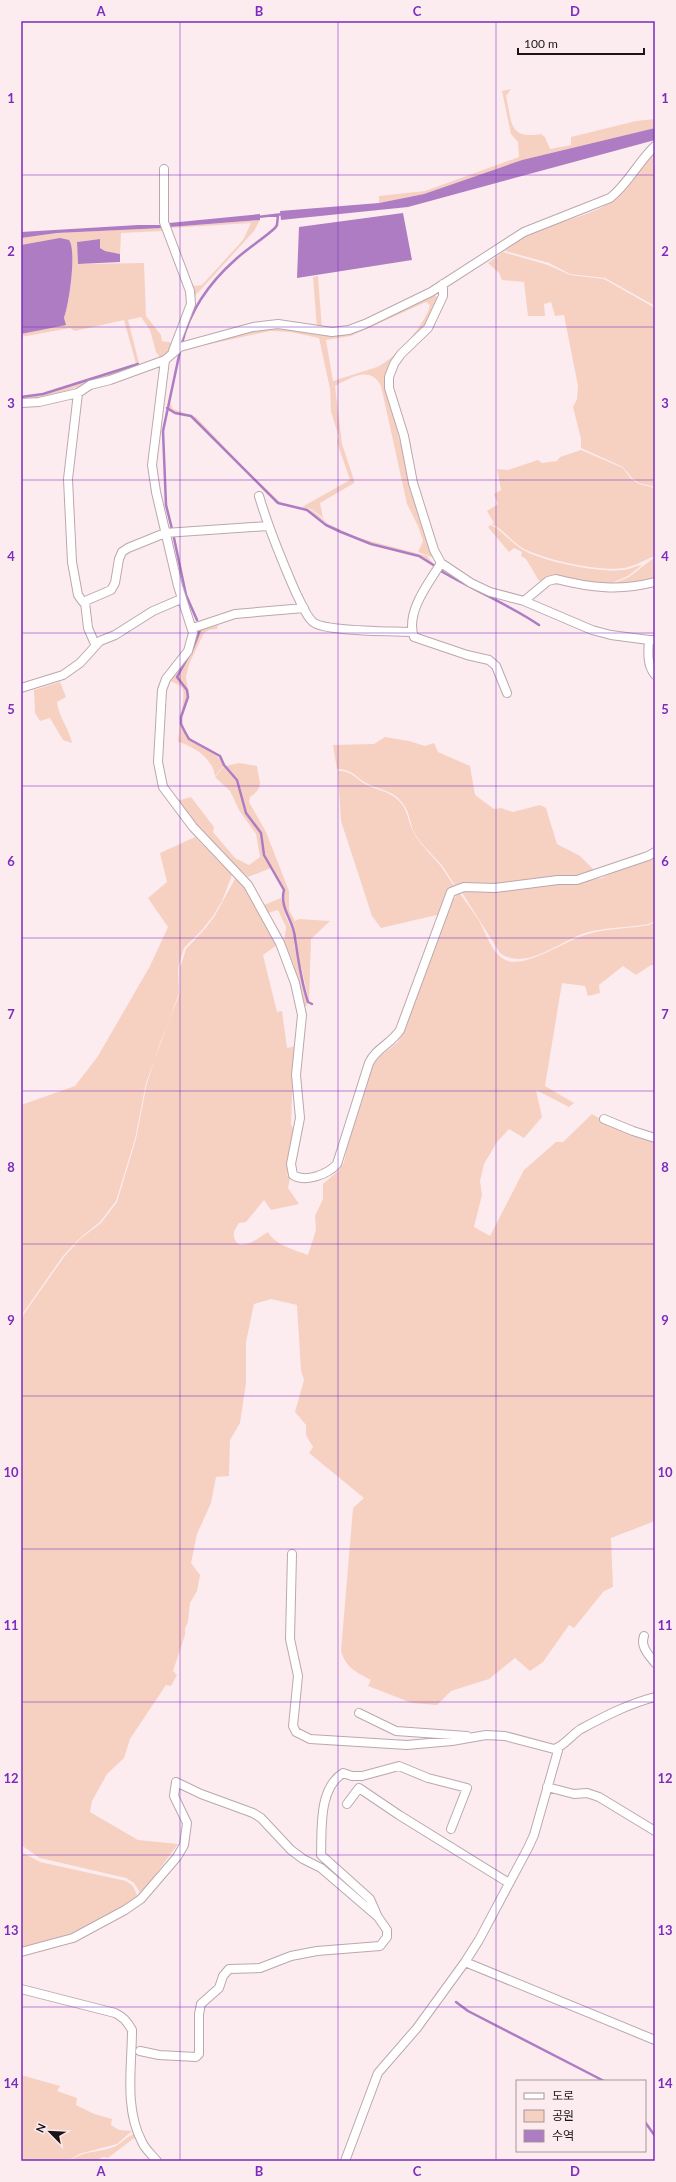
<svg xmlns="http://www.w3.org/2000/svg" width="676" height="2182" font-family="Lato,'Noto Sans KR',sans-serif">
	<rect width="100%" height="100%" fill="#fcecf0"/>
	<!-- green -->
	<path fill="#f6d1c1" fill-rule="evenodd" d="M511 89 506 96C512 121 508 140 541 134L545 137 550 149 571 145V137L636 121 655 119V128L522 160 424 194 379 203V196L425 191 519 157 518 142 511 134 502 91Z
		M655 152V228L653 234 655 235V306L605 278 570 274 549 263 505 251C533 224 575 223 608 204 629 192 637 167 655 152Z
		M260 220 254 231 194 297 188 277 194 286 202 285 243 240 251 223 171 228 170 227Z
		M163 228 164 231 121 233 120 254 105 251 100 248V239L77 242 78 264 144 263 146 316 161 335 162 341 175 343 173 348 161 359 156 352 150 330 141 317 128 320 139 363 136 364 124 320 75 331 70 328 21 337V334L65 324 64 318C69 305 77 250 69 240L21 245V238L57 233Z
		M503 252 548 265 570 275 604 279 655 308V487L639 483 632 478 623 467 581 448V439L573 407 577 399 578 386 564 315 555 316 551 302 544 304 545 316H528L524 282 502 280 499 273 488 263Z
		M318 276 322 329 317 328 313 277Z
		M435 295 439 299 432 317 385 383 411 485 434 558 418 552 423 541 418 526 407 504 381 386C370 365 351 378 335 386L342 444 354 480V483L320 503 323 518 313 510 302 507 350 480 337 442 339 437 331 412 330 389 319 338 290 332 270 331 182 350 265 328 359 329ZM426 302 430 305C426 324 395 359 377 367 363 372 347 376 333 381L326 340 351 336Z
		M138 365V367L48 397 21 400V397L43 395Z
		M170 402 173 409 196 417 244 468 281 503 313 511 329 524 355 537 427 556 434 565 419 555 371 543 341 532 307 510 278 503 191 415 171 411 169 408Z
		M581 450 623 468 631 479 639 484 655 488V556C644 560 636 566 624 568 599 572 546 560 524 549 512 542 504 530 492 524L494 523 487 511 498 504 494 494 501 490 497 469 508 470 538 460 542 463 557 461 560 457Z
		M491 525C503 531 511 543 523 550 545 562 599 573 624 570 630 569 636 566 642 565L628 576 605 586 549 578 539 581 526 559 521 556 522 552 514 548 509 552 488 527Z
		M655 557V580L607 586 629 577Z
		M218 625 217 629 209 630 204 633 189 664 186 677 188 690 178 677 194 649 201 630Z
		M200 629 193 648 177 677C180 682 186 687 187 692 189 707 175 714 184 732 193 748 214 746 224 765L215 776C213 759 194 746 178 742 179 732 185 696 183 690 181 685 175 683 170 681Z
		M60 682 66 697 57 702C59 718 69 728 72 743L63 740 50 718 40 721 35 713 34 690Z
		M385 737 409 741 425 746 434 743 438 752 470 766 475 795 494 809 501 808 513 812 540 805 546 808 557 844 580 856 597 873 584 878 458 888C450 880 447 871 440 863 431 853 419 843 413 830 409 818 409 809 399 799 390 790 377 789 366 783 354 776 354 770 337 769L333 745 374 744Z
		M239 763 257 766C259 782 265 787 250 797L249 802 266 832 289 891V910L295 921 299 919 330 921 311 939 309 1001 296 945C297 926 279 910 285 890L264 855 262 833 246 813 238 779 226 766Z
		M224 766 237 780 245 813 260 834 263 855 271 868 248 877 213 846 177 801 191 797 214 827 213 832 235 858 249 865 260 857 256 834 239 810 230 791 215 777Z
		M338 771C353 771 355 779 367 785 377 790 388 791 397 799 408 808 407 819 413 831 419 844 430 853 439 864 446 872 449 881 457 888L441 914 381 928 372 916 341 821Z
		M195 837 232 875 222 901 213 916 203 929 184 948 178 968 179 993 146 1083 135 1139 116 1201 100 1222 80 1238 63 1256 21 1316V1105L75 1086 98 1056 150 966 168 927 148 898 167 882 160 853Z
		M655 858V921L649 924C628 928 604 927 585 933 560 941 525 972 500 953L461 891 585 881 602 878 623 867Z
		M236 877 244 886 277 945 263 955 277 1012 282 1011 287 1048 296 1046 293 1063 291 1125 296 1132 287 1175 290 1178 288 1188 299 1204 271 1210 264 1200 246 1222 239 1223C236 1228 233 1231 234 1237 238 1255 260 1237 268 1232 275 1245 295 1250 308 1255L316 1230 315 1216 323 1199V1184L338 1171 344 1162 352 1126 360 1108 374 1061 398 1042 405 1030 450 904 459 892C465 901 472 910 478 919 486 932 492 956 508 961 528 967 567 940 585 935 605 928 629 929 649 925L655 922V966L651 965 636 975 623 966 599 985 600 993 588 996 585 986 562 983 545 1086 574 1103 569 1107 536 1090 542 1117 524 1138 509 1129 497 1142 484 1164 480 1181 482 1195 474 1227 490 1236 524 1170 556 1142H563L592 1114 616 1128 655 1141V1521L611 1538 613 1587 604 1591 574 1628 569 1625 543 1662 530 1671 515 1658 489 1679 451 1691 437 1705 412 1703 368 1686 371 1680C356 1672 346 1668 341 1651L353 1508 364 1498 309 1453 313 1447 306 1435V1425L295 1412 304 1380 301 1370 297 1305 271 1299 254 1304 246 1342V1383L240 1423 230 1440 229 1476 216 1477 211 1503 197 1534 191 1563 200 1575 197 1591 190 1603 188 1622 185 1628V1635L173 1671 177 1675 171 1686 166 1685 130 1739 124 1758 107 1774 92 1801 90 1812 138 1840 178 1844 141 1894 134 1883 126 1878 40 1858 21 1845V1318L64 1257 80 1239 101 1223 117 1202 136 1139 147 1083 160 1043 180 993V968L186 949 204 930 214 917Z
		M281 898 286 917 295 937 294 945 308 1002 306 1007 299 999 293 974 294 965 284 942 286 927 278 910 268 913 264 905Z
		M21 1852 40 1862 126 1881 133 1886 138 1897 129 1904 66 1939 21 1950Z
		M21 2075 60 2086 57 2091 77 2098 76 2105 94 2114 112 2119 111 2125 119 2130 132 2131 117 2144 79 2154 68 2161H21Z
		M135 2134 138 2140 134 2138 108 2158 103 2157 96 2161H70C83 2150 101 2153 116 2146 123 2142 127 2136 135 2134Z"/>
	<!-- water -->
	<path fill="#ae7cc3" d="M655 128V140L408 207 281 220 280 211 379 203 424 194 522 160Z
		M403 213 412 260 297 278 299 227Z
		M260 214V220L170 227 169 223Z
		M138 225H162L163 228 57 233 21 238V232Z
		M60 238 69 240C77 250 69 305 64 318L66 325 21 334V245Z
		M100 239V248L105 251 120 254V262L78 264 77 242Z"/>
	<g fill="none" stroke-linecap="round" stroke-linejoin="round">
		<!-- stream -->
		<path stroke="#ae7cc3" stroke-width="2.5" d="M258 217 283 214
			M182 343C190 310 210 282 236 259 248 248 263 239 275 228L277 225 278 215
			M21 397 43 394 138 364 139 366
			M167 408 175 413 191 416 278 503 307 510 326 525 341 532 371 544 419 556 435 566
			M172 529 166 505 163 431 180 351
			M174 538 186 595 197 620
			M441 571C473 590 508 604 539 625
			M200 630 193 648 177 677 187 690 188 697 181 717V724L185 732 189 739 220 756 224 765 237 780 246 813 261 833 264 855 284 890C279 908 294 921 295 938 298 959 301 981 308 1002L312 1004
			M456 2002 468 2011 604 2081
			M645 2122 655 2136"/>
		<defs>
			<path id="street" d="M164 169V222L190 291 191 304 173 351
				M443 284V296L428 328 401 354 394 364 389 377V388L404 436 413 483 434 550 441 563 471 583 490 592 524 601 592 630 611 635 649 640
				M165 360 152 465 156 492 178 586 193 633 188 651 166 679 162 690 158 762 163 787 193 827 248 885 280 943 295 983 302 1015 296 1075 300 1118 291 1164 293 1175C306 1183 328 1174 337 1164L369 1063C376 1048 391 1044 400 1030L451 892 464 887 495 888 558 880H577L648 856 655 852
				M78 393 68 479 72 562 78 595 83 602 111 590 115 583 119 559 122 552 128 548 165 533 268 526
				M21 403 39 402 78 393 90 385 110 380 165 360 180 347 253 327 278 324 332 332 349 330 365 324 431 292 524 232 610 198C628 184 638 162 655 146
				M259 496C269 530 282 561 296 593 301 602 305 615 313 622 325 632 394 631 412 632
				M441 563C429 583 405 612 414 637L467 655 489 660 496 666 507 693
				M524 601 548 581 556 579C591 588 620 591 655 582
				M85 602 88 628 95 644
				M193 628 235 614 304 608
				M655 640H649C648 653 647 665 655 675
				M21 688 63 675 80 663 100 641 115 635 153 611 181 599
				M604 1119 633 1131 655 1138
				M292 1554 290 1639 298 1676 293 1726 296 1732 310 1739 407 1745 452 1741 486 1735 505 1736 554 1749C565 1746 571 1735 581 1729 605 1716 628 1704 655 1697
				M644 1636C640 1647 649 1655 655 1663
				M359 1713 396 1731 467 1736
				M547 1787 574 1794 587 1793 599 1797 655 1831
				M347 1804 359 1788 399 1815 509 1883
				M377 1915 370 1899 321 1855C322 1830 318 1789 343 1773L352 1776H362L399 1766 428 1778 467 1788 451 1829
				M21 1952 73 1938 125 1910 141 1899 177 1857 184 1845 187 1823 174 1796 176 1782 201 1794 253 1813 261 1818 291 1850 303 1859 321 1868 378 1917 387 1930V1937L380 1946 317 1951 291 1956 260 1968 229 1969 223 1976 219 1988 201 2004 199 2014V2054L196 2057 159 2055 140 2051
				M465 1962 655 2040
				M21 1989 115 2013C123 2017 127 2021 132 2030 132 2066 124 2108 142 2142 145 2149 152 2155 157 2161
				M345 2161 378 2073 417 2028 465 1962 479 1940 528 1848 534 1835 559 1747"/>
		</defs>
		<!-- street casing -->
		<use href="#street" stroke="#bba8ad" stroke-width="10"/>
		<!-- street -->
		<use href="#street" stroke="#fff" stroke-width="8"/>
	</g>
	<!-- grid -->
	<path fill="none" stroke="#7b2cbf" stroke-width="1" stroke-opacity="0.55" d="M180 21V2161M338 21V2161M496 21V2161M21 175H655M21 327H655M21 480H655M21 633H655M21 786H655M21 938H655M21 1091H655M21 1244H655M21 1396H655M21 1549H655M21 1702H655M21 1855H655M21 2007H655"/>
	<!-- border -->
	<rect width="676" height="2182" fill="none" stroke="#fcecf0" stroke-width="44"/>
	<!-- legend -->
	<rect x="516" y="2080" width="130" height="72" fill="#fcecf0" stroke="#a29699"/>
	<rect x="524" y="2093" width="20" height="6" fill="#ffffff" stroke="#a29699"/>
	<text x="552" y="2100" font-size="12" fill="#1c1517">도로</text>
	<rect x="524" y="2110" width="20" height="12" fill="#f6d1c1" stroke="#a29699"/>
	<text x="552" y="2120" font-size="12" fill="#1c1517">공원</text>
	<rect x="524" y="2130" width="20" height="12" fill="#ae7cc3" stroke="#a29699"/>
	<text x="552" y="2140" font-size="12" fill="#1c1517">수역</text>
	<!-- north arrow -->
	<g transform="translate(50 2132) rotate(294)" stroke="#fcecf0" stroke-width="3" paint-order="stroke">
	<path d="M0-3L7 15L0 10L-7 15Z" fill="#1c1517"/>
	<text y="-6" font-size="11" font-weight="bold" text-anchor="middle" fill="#1c1517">N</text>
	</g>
	<!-- scale -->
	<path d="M518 48v6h126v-6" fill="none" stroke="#1c1517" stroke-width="2"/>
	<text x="524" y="48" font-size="12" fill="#1c1517" stroke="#fcecf0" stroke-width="3" paint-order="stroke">100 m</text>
	<rect x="22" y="22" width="632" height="2138" fill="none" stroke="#7b2cbf" stroke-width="1.5"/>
	<g font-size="13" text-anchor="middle" font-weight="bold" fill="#7b2cbf">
		<text x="101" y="16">A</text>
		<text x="259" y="16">B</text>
		<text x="417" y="16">C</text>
		<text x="575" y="16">D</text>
		<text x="11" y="103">1</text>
		<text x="665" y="103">1</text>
		<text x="11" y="256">2</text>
		<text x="665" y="256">2</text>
		<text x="11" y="408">3</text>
		<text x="665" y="408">3</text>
		<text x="11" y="561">4</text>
		<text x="665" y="561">4</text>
		<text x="11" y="714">5</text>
		<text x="665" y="714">5</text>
		<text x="11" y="866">6</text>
		<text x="665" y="866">6</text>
		<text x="11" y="1019">7</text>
		<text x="665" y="1019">7</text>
		<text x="11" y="1172">8</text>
		<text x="665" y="1172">8</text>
		<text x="11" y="1325">9</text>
		<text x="665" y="1325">9</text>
		<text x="11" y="1477">10</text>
		<text x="665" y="1477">10</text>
		<text x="11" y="1630">11</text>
		<text x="665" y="1630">11</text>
		<text x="11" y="1783">12</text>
		<text x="665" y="1783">12</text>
		<text x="11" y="1935">13</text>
		<text x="665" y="1935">13</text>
		<text x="11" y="2088">14</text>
		<text x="665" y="2088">14</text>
		<text x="101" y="2176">A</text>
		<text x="259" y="2176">B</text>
		<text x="417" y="2176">C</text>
		<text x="575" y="2176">D</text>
	</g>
</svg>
